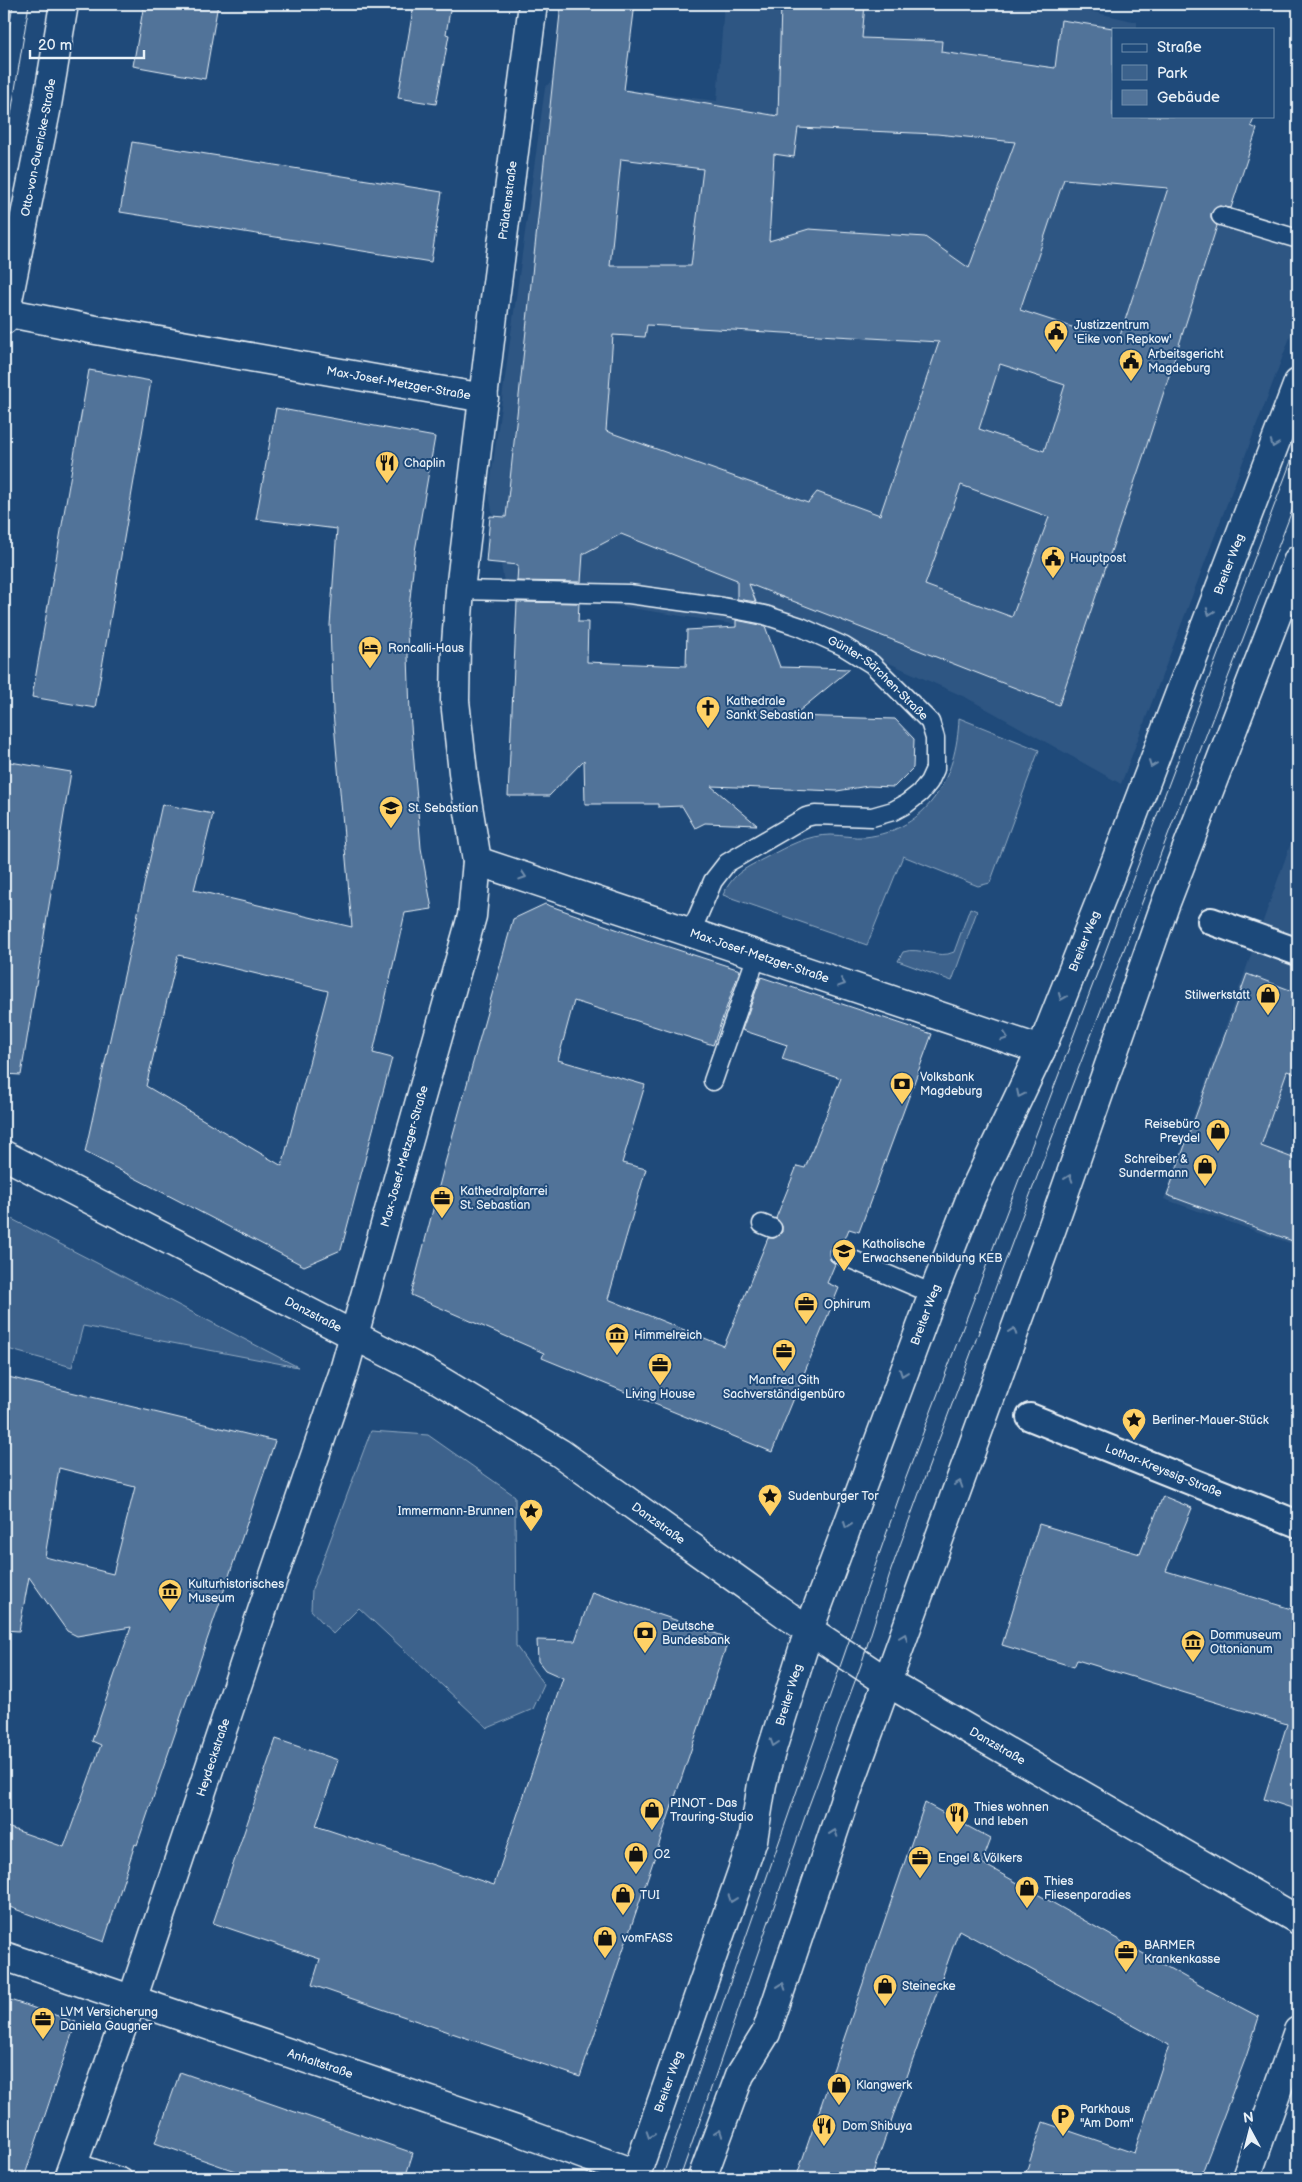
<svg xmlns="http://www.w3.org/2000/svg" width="1302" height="2182" font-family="'Balsamiq Sans',sans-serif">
	<rect width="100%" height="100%" fill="#1f4a7a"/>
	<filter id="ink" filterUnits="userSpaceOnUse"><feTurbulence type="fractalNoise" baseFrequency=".02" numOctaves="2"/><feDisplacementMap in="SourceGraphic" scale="10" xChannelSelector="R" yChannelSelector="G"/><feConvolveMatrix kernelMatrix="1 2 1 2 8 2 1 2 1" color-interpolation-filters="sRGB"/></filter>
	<g filter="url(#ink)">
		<!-- built -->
		<path fill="#2e5683" d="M724 4H1059L1137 22V29H1113V116L1155 186 1298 235V316L1121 784 967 698 840 641 505 588 489 493 545 88 551 81 717 101Z
			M1298 823V1246L1164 1199Z"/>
		<!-- green -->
		<path fill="#3c628c" stroke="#92aac2" d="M959 718 1039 750 990 883 978 886 903 856 867 945 723 895C734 872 746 868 767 857 788 846 807 835 831 835 842 835 854 838 865 837 928 830 957 777 959 718Z
			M970 908 977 911 952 981 898 961 903 952C920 946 938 960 954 952Z
			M4 1215 298 1367 83 1326 72 1367 4 1348Z
			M371 1431 428 1435 515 1496 516 1646 544 1685 533 1709 488 1728 359 1608 333 1634 311 1610 312 1589Z"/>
		<!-- building -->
		<path fill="#517399" stroke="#e8f1f8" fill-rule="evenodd" d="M144 4H218L205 79 133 66Z
			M414 4H451L446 34 449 35 436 104 398 98Z
			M561 4H635L624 90 778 116 781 4H865L862 38 942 41 941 52 1055 68 1061 20 1113 28V116H1255L1251 126 1257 129 1231 208 1219 206 1211 213V219L1217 226 1144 454 1059 705 749 584 756 602 737 599V580L621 534 583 554 581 582 517 581 518 565 486 562 490 516 506 517ZM798 128 937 134 1015 142 969 268 925 237 809 229 769 241 774 154 794 157ZM621 159 703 169 691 266H610ZM1064 179 1168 188 1118 342 1020 310ZM647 325 939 342 880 515 817 492 808 503 606 431 613 335 645 337ZM1000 364 1065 385 1044 451 979 429ZM961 485 1049 517 1012 617 925 585Z
			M132 142 442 192 431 262 120 212Z
			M89 370 151 381 95 708 32 697Z
			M276 408 435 437 415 551 407 627 410 713 421 848 432 909 405 913 373 1053 392 1058 341 1250 304 1266 85 1152 162 804 213 814 194 890 352 927 333 712 330 625 337 529 256 519ZM178 955 328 991 282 1166 146 1086Z
			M517 602 579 603 578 622H588L587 662 686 666 687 630 736 627V620L765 626 780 667 850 669 793 716 895 719 914 739 913 768 894 787 868 786 837 791 711 786 757 825 705 823 695 828 682 806 658 807V804H585L584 760 549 796H508Z
			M4 761 71 772 21 1075 4 1074Z
			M545 904 647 940 740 970 713 1045 574 1001 558 1060 645 1085 622 1163 646 1169 608 1299 724 1346 768 1238H774L782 1232V1226L776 1218 797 1166 805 1168 841 1078 782 1059 787 1045 742 1030 761 977 932 1034 859 1232 849 1229 843 1244 833 1245 829 1250 830 1260 835 1264 827 1283 839 1288 772 1452 542 1358 544 1353 411 1295 445 1163 513 919Z
			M1247 974 1298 993V1075L1287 1071 1261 1146 1298 1160V1243L1167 1195Z
			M4 1376 275 1441 137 1845 135 1844 104 1942 4 1905V1826L64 1847 101 1745 92 1741 131 1627 77 1636 67 1631 29 1577 19 1631 4 1630ZM59 1468 135 1487 113 1574 45 1557Z
			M1163 1496 1192 1508 1166 1571 1298 1611V1810L1264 1799 1287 1724 1077 1660 1074 1667 1002 1645 1039 1524 1140 1554Z
			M592 1592 729 1638 580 2077 312 1985 320 1959 213 1923 276 1739 338 1760 316 1826 494 1885 563 1678 545 1670 538 1661 537 1640 575 1641Z
			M925 1803 991 1839 982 1863 1208 1990 1259 2017 1246 2057 1200 2178H1024L1043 2122 1134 2153 1169 2045 959 1930 871 2178H796Z
			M4 1998 76 2022 24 2178H4Z
			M180 2072 413 2153 405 2178H255L155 2143Z"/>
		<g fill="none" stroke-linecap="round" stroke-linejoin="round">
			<defs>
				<g id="service">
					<path d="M1221 216 1298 239"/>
					<path id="s1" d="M460 590 629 594 723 607 765 615 801 627 843 646 872 664 930 722 935 738V769L929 782 920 793 906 804 893 811 872 817 815 815 806 817 727 863 713 881 691 932"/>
					<path d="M713 1081 757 955"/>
					<path d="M762 1224 772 1228"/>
					<path d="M839 1254 933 1294"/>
					<path d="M74 2162 123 2178"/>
				</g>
				<g id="pedestrian">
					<path d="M1211 921 1298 952"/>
					<path id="s2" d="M1030 1417 1298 1524"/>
				</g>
				<g id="minor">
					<path id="s3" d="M4 312 96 330 484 398"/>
					<path id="s4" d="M477 861 1041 1050"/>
					<path id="s5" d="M4 1155 429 1374 560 1453 788 1616 887 1682 1298 1920"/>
					<path id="s6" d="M4 1956 516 2130 636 2174"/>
					<path id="s7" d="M68 2178 132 2000 267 1596 343 1374 472 916 477 861 464 781 455 701 456 644 460 590 494 307 533 4"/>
					<path d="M1246 2178 1298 2031"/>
				</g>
				<g id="tertiary">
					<path id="s8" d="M4 320 46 111 64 4"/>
					<path id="s9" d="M635 2178 753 1840 762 1784 767 1765 809 1630 933 1294 971 1197 1041 1050 1107 884 1298 383"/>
					<path d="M702 2178 740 2075 766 2033 846 1795 1052 1228 1165 905 1298 560"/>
				</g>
			</defs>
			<!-- service casing -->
			<use href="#service" stroke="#e8f1f8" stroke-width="21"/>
			<!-- pedestrian casing -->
			<use href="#pedestrian" stroke="#e8f1f8" stroke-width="30"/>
			<!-- minor casing -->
			<use href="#minor" stroke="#e8f1f8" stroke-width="31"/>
			<!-- tertiary casing -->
			<use href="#tertiary" stroke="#e8f1f8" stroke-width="31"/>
			<!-- service -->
			<use href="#service" stroke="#1f4a7a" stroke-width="18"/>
			<!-- pedestrian -->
			<use href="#pedestrian" stroke="#1f4a7a" stroke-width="26"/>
			<!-- minor -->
			<use href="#minor" stroke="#1f4a7a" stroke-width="28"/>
			<!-- tertiary -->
			<use href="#tertiary" stroke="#1f4a7a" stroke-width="28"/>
			<!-- tram -->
			<path stroke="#e8f1f8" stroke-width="1" d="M4 58 13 4
				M4 157 29 4
				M662 2178 904 1483 1298 443
				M680 2178 808 1808 861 1665 891 1570 922 1485 1022 1216 1298 495"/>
		</g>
		<!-- one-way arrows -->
		<defs><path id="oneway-chevron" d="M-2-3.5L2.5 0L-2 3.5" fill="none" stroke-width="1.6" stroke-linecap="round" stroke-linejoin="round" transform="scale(1.25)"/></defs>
		<g stroke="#6f8dac">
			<use href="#oneway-chevron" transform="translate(1274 444) rotate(111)"/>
			<use href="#oneway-chevron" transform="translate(1210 612) rotate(111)"/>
			<use href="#oneway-chevron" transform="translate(1152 764) rotate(111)"/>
			<use href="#oneway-chevron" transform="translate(523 876) rotate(18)"/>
			<use href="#oneway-chevron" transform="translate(842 983) rotate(18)"/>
			<use href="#oneway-chevron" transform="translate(1062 997) rotate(112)"/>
			<use href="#oneway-chevron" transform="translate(1005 1037) rotate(19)"/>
			<use href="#oneway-chevron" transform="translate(1020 1094) rotate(116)"/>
			<use href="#oneway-chevron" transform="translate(1069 1178) rotate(-71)"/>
			<use href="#oneway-chevron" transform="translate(1013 1331) rotate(-70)"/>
			<use href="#oneway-chevron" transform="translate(903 1373) rotate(110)"/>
			<use href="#oneway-chevron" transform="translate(959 1484) rotate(-71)"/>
			<use href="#oneway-chevron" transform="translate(847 1525) rotate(110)"/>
			<use href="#oneway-chevron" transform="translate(904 1637) rotate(-69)"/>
			<use href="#oneway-chevron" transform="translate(774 1743) rotate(108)"/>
			<use href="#oneway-chevron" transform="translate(834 1833) rotate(-71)"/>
			<use href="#oneway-chevron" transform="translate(732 1899) rotate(109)"/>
			<use href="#oneway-chevron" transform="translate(782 1986) rotate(-71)"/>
			<use href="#oneway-chevron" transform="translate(719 2133) rotate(-70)"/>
			<use href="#oneway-chevron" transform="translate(650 2135) rotate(109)"/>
		</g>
	</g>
	<!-- icons -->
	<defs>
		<symbol id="civic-pin" viewBox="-11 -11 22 30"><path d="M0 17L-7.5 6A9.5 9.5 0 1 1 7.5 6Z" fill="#ffd166" stroke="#1f4a7a"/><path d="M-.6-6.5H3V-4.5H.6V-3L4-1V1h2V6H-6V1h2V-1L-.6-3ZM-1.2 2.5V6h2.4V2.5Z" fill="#111"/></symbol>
		<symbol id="restaurant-pin" viewBox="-11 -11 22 30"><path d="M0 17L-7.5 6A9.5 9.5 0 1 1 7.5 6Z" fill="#ffd166" stroke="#1f4a7a"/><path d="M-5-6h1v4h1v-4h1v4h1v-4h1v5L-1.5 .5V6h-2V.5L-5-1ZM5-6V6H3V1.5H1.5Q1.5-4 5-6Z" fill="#111"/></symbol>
		<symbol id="hotel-pin" viewBox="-11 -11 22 30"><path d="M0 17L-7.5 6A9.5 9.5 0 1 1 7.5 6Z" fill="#ffd166" stroke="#1f4a7a"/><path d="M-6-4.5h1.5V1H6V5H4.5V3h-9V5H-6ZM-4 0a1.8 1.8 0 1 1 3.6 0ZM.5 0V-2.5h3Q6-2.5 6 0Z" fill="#111"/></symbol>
		<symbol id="church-pin" viewBox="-11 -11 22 30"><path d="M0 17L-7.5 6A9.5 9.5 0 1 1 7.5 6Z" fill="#ffd166" stroke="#1f4a7a"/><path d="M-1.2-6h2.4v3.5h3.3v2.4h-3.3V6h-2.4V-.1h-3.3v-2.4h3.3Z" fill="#111"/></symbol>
		<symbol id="school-pin" viewBox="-11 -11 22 30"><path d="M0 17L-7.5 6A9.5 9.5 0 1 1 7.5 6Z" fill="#ffd166" stroke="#1f4a7a"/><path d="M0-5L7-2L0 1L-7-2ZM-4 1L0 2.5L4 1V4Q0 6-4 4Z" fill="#111"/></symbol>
		<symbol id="shop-pin" viewBox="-11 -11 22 30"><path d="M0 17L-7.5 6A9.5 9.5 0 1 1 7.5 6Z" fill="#ffd166" stroke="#1f4a7a"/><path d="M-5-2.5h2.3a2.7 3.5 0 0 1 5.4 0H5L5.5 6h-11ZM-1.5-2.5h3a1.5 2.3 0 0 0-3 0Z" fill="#111"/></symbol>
		<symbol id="bank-pin" viewBox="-11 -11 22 30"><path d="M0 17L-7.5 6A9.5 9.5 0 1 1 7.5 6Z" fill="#ffd166" stroke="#1f4a7a"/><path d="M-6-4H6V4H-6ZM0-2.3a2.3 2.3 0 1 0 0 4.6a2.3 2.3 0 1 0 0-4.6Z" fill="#111"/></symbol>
		<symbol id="office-pin" viewBox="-11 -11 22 30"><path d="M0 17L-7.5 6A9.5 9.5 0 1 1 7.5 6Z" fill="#ffd166" stroke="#1f4a7a"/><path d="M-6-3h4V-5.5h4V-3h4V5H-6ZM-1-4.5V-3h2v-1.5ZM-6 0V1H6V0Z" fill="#111"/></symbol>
		<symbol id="museum-pin" viewBox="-11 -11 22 30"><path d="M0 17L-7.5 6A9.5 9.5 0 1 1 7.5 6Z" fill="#ffd166" stroke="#1f4a7a"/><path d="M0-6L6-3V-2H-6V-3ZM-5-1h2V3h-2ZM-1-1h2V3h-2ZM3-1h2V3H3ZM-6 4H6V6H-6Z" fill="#111"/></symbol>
		<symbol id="sight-pin" viewBox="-11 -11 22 30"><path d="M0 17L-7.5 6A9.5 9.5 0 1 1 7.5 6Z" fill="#ffd166" stroke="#1f4a7a"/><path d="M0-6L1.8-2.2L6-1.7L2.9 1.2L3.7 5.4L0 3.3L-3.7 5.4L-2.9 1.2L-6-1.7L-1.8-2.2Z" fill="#111"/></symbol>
		<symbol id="parking-pin" viewBox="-11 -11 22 30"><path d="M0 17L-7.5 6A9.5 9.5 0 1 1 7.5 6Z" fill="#ffd166" stroke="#1f4a7a"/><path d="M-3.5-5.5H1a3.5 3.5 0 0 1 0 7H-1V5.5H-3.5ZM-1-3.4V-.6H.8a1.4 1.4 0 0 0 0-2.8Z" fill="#111"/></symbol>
	</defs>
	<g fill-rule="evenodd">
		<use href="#civic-pin" x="1042" y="318" width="28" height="38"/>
		<use href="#civic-pin" x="1117" y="347" width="28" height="38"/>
		<use href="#restaurant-pin" x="373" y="449" width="28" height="38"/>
		<use href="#civic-pin" x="1039" y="544" width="28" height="38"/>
		<use href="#hotel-pin" x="356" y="634" width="28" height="38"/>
		<use href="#church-pin" x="694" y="694" width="28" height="38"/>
		<use href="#school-pin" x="377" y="794" width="28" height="38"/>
		<use href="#shop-pin" x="1254" y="981" width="28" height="38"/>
		<use href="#bank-pin" x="888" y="1070" width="28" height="38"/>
		<use href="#shop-pin" x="1204" y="1117" width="28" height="38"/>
		<use href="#shop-pin" x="1191" y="1152" width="28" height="38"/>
		<use href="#office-pin" x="428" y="1184" width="28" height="38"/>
		<use href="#school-pin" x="830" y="1237" width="28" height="38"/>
		<use href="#office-pin" x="792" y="1290" width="28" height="38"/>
		<use href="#museum-pin" x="603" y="1321" width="28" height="38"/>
		<use href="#office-pin" x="770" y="1337" width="28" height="38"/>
		<use href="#office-pin" x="646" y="1351" width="28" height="38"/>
		<use href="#sight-pin" x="1120" y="1406" width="28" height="38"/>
		<use href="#sight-pin" x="756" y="1482" width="28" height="38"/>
		<use href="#sight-pin" x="517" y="1497" width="28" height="38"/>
		<use href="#museum-pin" x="156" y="1577" width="28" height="38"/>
		<use href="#bank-pin" x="631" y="1619" width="28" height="38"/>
		<use href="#museum-pin" x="1179" y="1628" width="28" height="38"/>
		<use href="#shop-pin" x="638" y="1796" width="28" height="38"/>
		<use href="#restaurant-pin" x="943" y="1800" width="28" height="38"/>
		<use href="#shop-pin" x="622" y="1840" width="28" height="38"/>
		<use href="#office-pin" x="906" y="1844" width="28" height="38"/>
		<use href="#shop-pin" x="1013" y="1874" width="28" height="38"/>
		<use href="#shop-pin" x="609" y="1881" width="28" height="38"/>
		<use href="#shop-pin" x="591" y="1924" width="28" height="38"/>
		<use href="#office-pin" x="1112" y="1938" width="28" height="38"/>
		<use href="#shop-pin" x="871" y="1972" width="28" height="38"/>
		<use href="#office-pin" x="29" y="2005" width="28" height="38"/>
		<use href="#shop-pin" x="825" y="2071" width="28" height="38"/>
		<use href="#parking-pin" x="1049" y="2102" width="28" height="38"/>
		<use href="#restaurant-pin" x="810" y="2112" width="28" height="38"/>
	</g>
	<g text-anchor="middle" stroke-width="4" stroke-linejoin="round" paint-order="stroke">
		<!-- street labels -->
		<g font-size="12" fill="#e8f1f8" stroke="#1f4a7a">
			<text dy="4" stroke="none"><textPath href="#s8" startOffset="176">Otto-von-Guericke-Straße</textPath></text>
			<text dy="4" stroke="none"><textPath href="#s7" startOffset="2046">Prälatenstraße</textPath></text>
			<text dy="4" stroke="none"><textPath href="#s3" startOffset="401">Max-Josef-Metzger-Straße</textPath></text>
			<text dy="4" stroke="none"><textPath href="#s9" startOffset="1722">Breiter Weg</textPath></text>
			<text dy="4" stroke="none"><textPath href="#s1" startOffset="438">Günter-Särchen-Straße</textPath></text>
			<text dy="4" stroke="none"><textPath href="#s9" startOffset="1318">Breiter Weg</textPath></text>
			<text dy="4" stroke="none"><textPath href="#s4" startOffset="298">Max-Josef-Metzger-Straße</textPath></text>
			<text dy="4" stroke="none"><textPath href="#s7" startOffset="1076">Max-Josef-Metzger-Straße</textPath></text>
			<text dy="4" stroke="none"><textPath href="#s5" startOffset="348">Danzstraße</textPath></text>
			<text dy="4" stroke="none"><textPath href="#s9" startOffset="912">Breiter Weg</textPath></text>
			<text dy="4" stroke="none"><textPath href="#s2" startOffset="144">Lothar-Kreyssig-Straße</textPath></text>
			<text dy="4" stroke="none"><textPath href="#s5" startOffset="752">Danzstraße</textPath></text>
			<text dy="4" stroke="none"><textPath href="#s9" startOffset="508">Breiter Weg</textPath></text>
			<text dy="4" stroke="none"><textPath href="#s5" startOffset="1158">Danzstraße</textPath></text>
			<text dy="4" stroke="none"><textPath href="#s7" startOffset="445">Heydeckstraße</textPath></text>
			<text dy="4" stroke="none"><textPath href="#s6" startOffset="334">Anhaltstraße</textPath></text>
			<text dy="4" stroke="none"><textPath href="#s9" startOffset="102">Breiter Weg</textPath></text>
		</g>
		<!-- poi labels -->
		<g font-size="12" fill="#e8f1f8" stroke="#1f4a7a" text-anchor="start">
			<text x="1074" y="329">Justizzentrum<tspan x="1074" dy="14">'Eike von Repkow'</tspan></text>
			<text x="1148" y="358">Arbeitsgericht<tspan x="1148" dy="14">Magdeburg</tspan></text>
			<text x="404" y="467">Chaplin</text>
			<text x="1070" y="562">Hauptpost</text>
			<text x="388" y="652">Roncalli-Haus</text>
			<text x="726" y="705">Kathedrale<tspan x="726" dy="14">Sankt Sebastian</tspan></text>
			<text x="408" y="812">St. Sebastian</text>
			<text x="1250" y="999" text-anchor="end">Stilwerkstatt</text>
			<text x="920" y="1081">Volksbank<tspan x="920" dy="14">Magdeburg</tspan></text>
			<text x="1200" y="1128" text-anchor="end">Reisebüro<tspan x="1200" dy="14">Preydel</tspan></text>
			<text x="1188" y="1163" text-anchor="end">Schreiber &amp;<tspan x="1188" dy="14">Sundermann</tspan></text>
			<text x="460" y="1195">Kathedralpfarrei<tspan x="460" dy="14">St. Sebastian</tspan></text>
			<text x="862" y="1248">Katholische<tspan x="862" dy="14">Erwachsenenbildung KEB</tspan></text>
			<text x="824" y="1308">Ophirum</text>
			<text x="634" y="1339">Himmelreich</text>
			<text x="784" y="1384" text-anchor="middle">Manfred Gith<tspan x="784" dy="14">Sachverständigenbüro</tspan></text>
			<text x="660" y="1398" text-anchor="middle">Living House</text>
			<text x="1152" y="1424">Berliner-Mauer-Stück</text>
			<text x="788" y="1500">Sudenburger Tor</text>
			<text x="514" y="1515" text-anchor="end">Immermann-Brunnen</text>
			<text x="188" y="1588">Kulturhistorisches<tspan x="188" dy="14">Museum</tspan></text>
			<text x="662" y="1630">Deutsche<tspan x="662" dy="14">Bundesbank</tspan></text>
			<text x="1210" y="1639">Dommuseum<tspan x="1210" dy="14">Ottonianum</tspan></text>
			<text x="670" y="1807">PINOT - Das<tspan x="670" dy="14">Trauring-Studio</tspan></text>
			<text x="974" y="1811">Thies wohnen<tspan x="974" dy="14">und leben</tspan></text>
			<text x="654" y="1858">O2</text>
			<text x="938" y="1862">Engel &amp; Völkers</text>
			<text x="1044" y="1885">Thies<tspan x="1044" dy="14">Fliesenparadies</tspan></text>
			<text x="640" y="1899">TUI</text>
			<text x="622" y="1942">vomFASS</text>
			<text x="1144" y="1949">BARMER<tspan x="1144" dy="14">Krankenkasse</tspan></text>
			<text x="902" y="1990">Steinecke</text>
			<text x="60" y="2016">LVM Versicherung<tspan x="60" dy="14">Daniela Gaugner</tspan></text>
			<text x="856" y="2089">Klangwerk</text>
			<text x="1080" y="2113">Parkhaus<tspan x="1080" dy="14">"Am Dom"</tspan></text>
			<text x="842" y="2130">Dom Shibuya</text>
		</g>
	</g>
	<!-- margin -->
	<rect width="1302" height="2182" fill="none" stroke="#1f4a7a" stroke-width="20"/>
	<rect x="10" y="10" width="1282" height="2162" fill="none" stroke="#e8f1f8" stroke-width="2" filter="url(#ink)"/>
	<!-- legend -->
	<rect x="1112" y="28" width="162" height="90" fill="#1f4a7a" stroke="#6f8dac"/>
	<rect x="1122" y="44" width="25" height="8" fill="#1f4a7a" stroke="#6f8dac"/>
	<text x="1157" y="52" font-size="15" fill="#e8f1f8">Straße</text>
	<rect x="1122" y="65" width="25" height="15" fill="#3c628c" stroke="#6f8dac"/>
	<text x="1157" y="78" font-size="15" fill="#e8f1f8">Park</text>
	<rect x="1122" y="90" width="25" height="15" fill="#517399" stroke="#6f8dac"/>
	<text x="1157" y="102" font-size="15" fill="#e8f1f8">Gebäude</text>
	<!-- north arrow -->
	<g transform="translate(1250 2130) rotate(353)" stroke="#1f4a7a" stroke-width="4" paint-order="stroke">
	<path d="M0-4L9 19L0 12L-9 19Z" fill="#e8f1f8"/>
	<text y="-8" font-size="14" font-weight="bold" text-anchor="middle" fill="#e8f1f8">N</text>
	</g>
	<!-- scale -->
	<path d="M30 50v8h114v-8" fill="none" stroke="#e8f1f8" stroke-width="2.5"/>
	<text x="38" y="50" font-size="15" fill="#e8f1f8" stroke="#1f4a7a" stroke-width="4" paint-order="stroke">20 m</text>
</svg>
